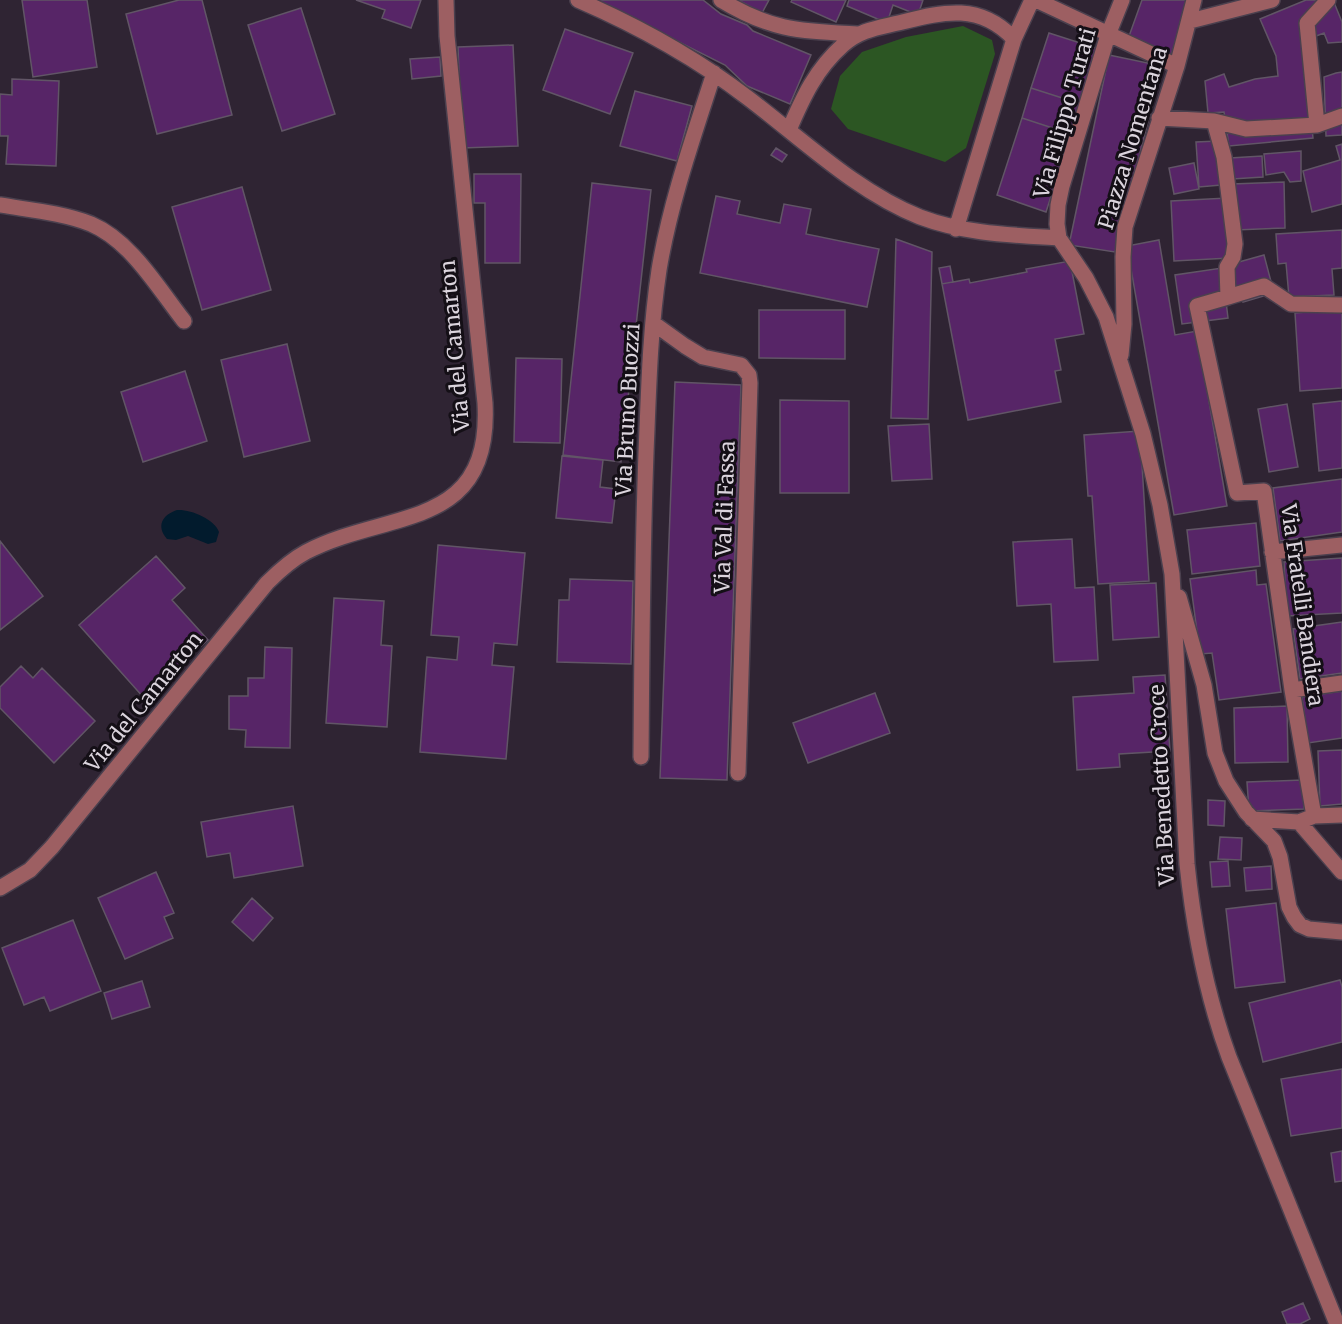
<svg xmlns="http://www.w3.org/2000/svg" width="1342" height="1324" font-family="Merriweather,serif">
	<rect width="100%" height="100%" fill="#2f2433"/>
	<!-- green -->
	<path fill="#2c5623" d="M963 26 992 40 995 54 966 148 945 162 848 129 831 109 840 76 862 52 906 37Z"/>
	<!-- water -->
	<path fill="#021b2d" d="M177 510C190 509 215 519 219 532L216 542 208 544 188 536 176 540 167 539C156 526 162 515 177 510Z"/>
	<!-- building -->
	<path fill="#572567" stroke="#615566" stroke-width="1.5" d="M22 0H87L97 67 33 77Z
		M179 0H202L232 115 157 134 126 14Z
		M356 0H421L411 28 382 18 385 10Z
		M595 0H703L721 14 747 25 753 31 811 55 790 104 747 86 725 65Z
		M738 0H769L762 13Z
		M792 0H846L836 22 791 2Z
		M849 0H923L918 15 893 5 887 23 847 6Z
		M1142 0H1191L1171 55 1128 39Z
		M1306 0H1333L1342 22V42L1328 43 1324 33 1303 41 1313 138 1229 146 1224 112 1208 113 1205 81 1224 74 1229 87 1255 79 1278 76 1276 56 1260 19Z
		M301 8 335 114 282 131 248 25Z
		M565 29 633 53 610 114 543 90Z
		M1049 33 1099 49 1081 104 1031 88Z
		M513 45 518 146 462 148 458 47Z
		M1109 55 1162 66 1115 252 1069 245Z
		M440 57 441 76 412 79 410 59Z
		M1342 72V135L1326 136 1324 77 1336 73Z
		M12 79 59 81 56 166 6 164 8 136H0V94L12 95Z
		M1031 88 1081 104 1071 134 1022 118Z
		M635 91 692 106 677 161 620 146Z
		M1022 118 1071 134 1046 212 997 195Z
		M1218 141 1221 185 1199 187 1196 142Z
		M1342 144V204L1312 212 1303 171 1340 160 1336 146Z
		M776 148 787 155 782 162 771 155Z
		M1301 151V181L1290 182 1284 172 1266 175 1264 154Z
		M1262 156 1263 177 1232 179 1230 158Z
		M1194 163 1199 189 1174 194 1169 168Z
		M474 174H521L520 263H485V203H474Z
		M1284 182 1285 228 1235 230 1232 184Z
		M592 183 651 190 621 462 563 455Z
		M242 187 271 290 202 310 172 207Z
		M716 196 740 201 737 214 780 223 784 204 811 209 806 234 879 249 867 307 700 273Z
		M1227 198 1230 258 1174 261 1171 201Z
		M1342 230V268L1332 269 1334 295 1289 297 1286 263 1278 264 1276 234Z
		M896 239 932 252 928 419 891 418Z
		M1159 240 1175 335 1197 331 1227 506 1174 515 1127 246Z
		M1264 255 1274 293 1243 302 1239 288 1235 289 1228 265Z
		M1070 261 1084 334 1055 339 1061 370 1055 371 1061 402 968 420 939 268 950 266 953 282 969 279 970 283 1027 272 1026 269Z
		M950 266 953 282 942 284 939 268Z
		M1222 268 1228 318 1182 324 1175 275Z
		M1342 309V388L1300 391 1295 313Z
		M759 310H845V359L759 358Z
		M287 344 310 441 244 457 221 360Z
		M516 358 562 359 560 443 514 442Z
		M185 371 207 441 143 462 121 392Z
		M675 382 741 385 727 780 660 778Z
		M780 400 849 401V493H780Z
		M1342 401V468L1319 471 1313 404Z
		M1287 404 1298 467 1269 472 1258 409Z
		M929 424 932 479 892 481 888 426Z
		M1140 431 1149 581 1098 584 1092 496H1088L1084 435Z
		M562 456 603 460 600 487 616 489 612 523 556 518Z
		M1342 479V532L1280 541 1273 488Z
		M1256 523 1260 566 1192 574 1187 530Z
		M1072 539 1075 588 1094 587 1098 660 1054 662 1051 604 1017 606 1013 542Z
		M0 541 43 596 0 630Z
		M438 545 525 553 517 645 494 643 492 665 514 667 506 759 420 752 427 657 457 660 459 637 431 635Z
		M156 556 185 588 172 600 208 640 144 698 79 625Z
		M1342 558V613L1287 616 1284 562Z
		M1256 570 1257 585 1266 584 1281 692 1219 700 1212 653 1200 654 1190 579Z
		M570 579 633 581 631 664 557 662 559 600H569Z
		M1156 583 1159 637 1113 640 1110 585Z
		M334 598 384 601 381 645 392 646 387 727 326 723Z
		M1342 622V673L1300 679 1293 629Z
		M265 647 292 648 290 748 245 747 246 730 229 729V696H248V678H264Z
		M21 666 33 678 42 668 95 721 54 763 0 708V687Z
		M1165 675 1170 751 1119 754 1120 767 1077 770 1073 697 1134 693 1133 677Z
		M1342 691V738L1308 743 1302 697Z
		M875 693 890 733 808 763 793 723Z
		M1287 706 1288 762 1235 763 1234 708Z
		M1342 750V804L1320 806 1318 751Z
		M1303 780 1304 809 1249 811 1247 782Z
		M1208 800 1225 801 1224 826 1208 825Z
		M293 806 303 866 234 878 230 853 207 857 201 822Z
		M1220 837 1242 838 1241 860 1218 859Z
		M1228 861 1230 886 1212 887 1210 862Z
		M1271 866 1272 889 1246 891 1244 868Z
		M156 872 174 913 164 917 173 938 125 959 98 898Z
		M252 898 273 918 253 941 232 922Z
		M1276 903 1285 982 1235 988 1226 909Z
		M73 920 101 991 50 1011 44 997 24 1005 2 948Z
		M1340 980 1342 987V1042L1263 1062 1249 1003Z
		M142 981 150 1007 112 1019 104 993Z
		M1342 1069V1128L1291 1136 1281 1079Z
		M1342 1151V1181L1335 1182 1331 1153Z
		M1303 1303 1310 1319 1300 1324H1287L1282 1312Z"/>
	<g fill="none" stroke-linecap="round" stroke-linejoin="round">
		<defs>
			<path id="minor" d="M578 0C638 26 696 58 748 98 802 139 857 192 920 217 965 234 1012 235 1059 238
				M721 0C772 31 800 31 857 34
				M1036 0 1177 66
				M1122 0 1108 35 1062 186 1058 205 1057 224 1059 238 1086 278 1106 317 1143 434 1160 505 1172 574 1187 864C1194 931 1206 994 1229 1057L1337 1324
				M1190 21 1272 0
				M1014 39 1032 0
				M1159 118 1214 121 1246 129 1317 125 1342 116
				M1214 121 1224 157 1235 244 1233 257 1227 267 1228 297 1197 306 1237 493 1264 491 1292 690 1314 816 1299 822
				M1317 125 1307 23 1328 0
				M789 130C803 97 816 69 843 45 860 30 877 28 898 23 943 12 979 2 1014 39L956 229
				M0 205C30 210 63 213 91 224 131 241 158 288 184 321
				M1228 297 1264 286 1291 304 1342 305
				M653 323 685 346 703 357 741 365 749 375 750 383 738 773
				M1121 355 1124 324 1123 257 1125 227 1177 66 1194 0
				M1272 552 1342 545
				M1179 597 1204 685 1215 753 1226 781 1246 812 1274 841 1280 857 1289 907 1294 917 1300 925 1309 929 1342 932
				M1292 690 1342 683
				M641 757C642 648 642 538 647 429 649 376 651 323 659 270 670 203 693 138 714 73
				M1314 816 1342 815
				M1252 819 1299 822 1342 872
				M0 888 30 870 52 847 267 583C279 571 291 560 306 552 388 509 492 532 485 403L447 36 446 0"/>
		</defs>
		<!-- minor casing -->
		<use href="#minor" stroke="#4b404e" stroke-width="18"/>
		<!-- minor -->
		<use href="#minor" stroke="#9d5f62" stroke-width="15"/>
	</g>
	<g text-anchor="middle" stroke-width="6" stroke-linejoin="round" paint-order="stroke">
		<!-- street labels -->
		<g font-size="21" fill="#dbd4dd" stroke="#140f16">
			<text transform="translate(1065 113) rotate(-74)" y="7">Via Filippo Turati</text>
			<text transform="translate(1133 138) rotate(-73)" y="7">Piazza Nomentana</text>
			<text transform="translate(455 346) rotate(-95)" y="7">Via del Camarton</text>
			<text transform="translate(628 410) rotate(-87)" y="7">Via Bruno Buozzi</text>
			<text transform="translate(725 517) rotate(-88)" y="7">Via Val di Fassa</text>
			<text transform="translate(1302 605) rotate(82)" y="7">Via Fratelli Bandiera</text>
			<text transform="translate(144 702) rotate(-51)" y="7">Via del Camarton</text>
			<text transform="translate(1162 785) rotate(-93)" y="7">Via Benedetto Croce</text>
		</g>
	</g>
</svg>
